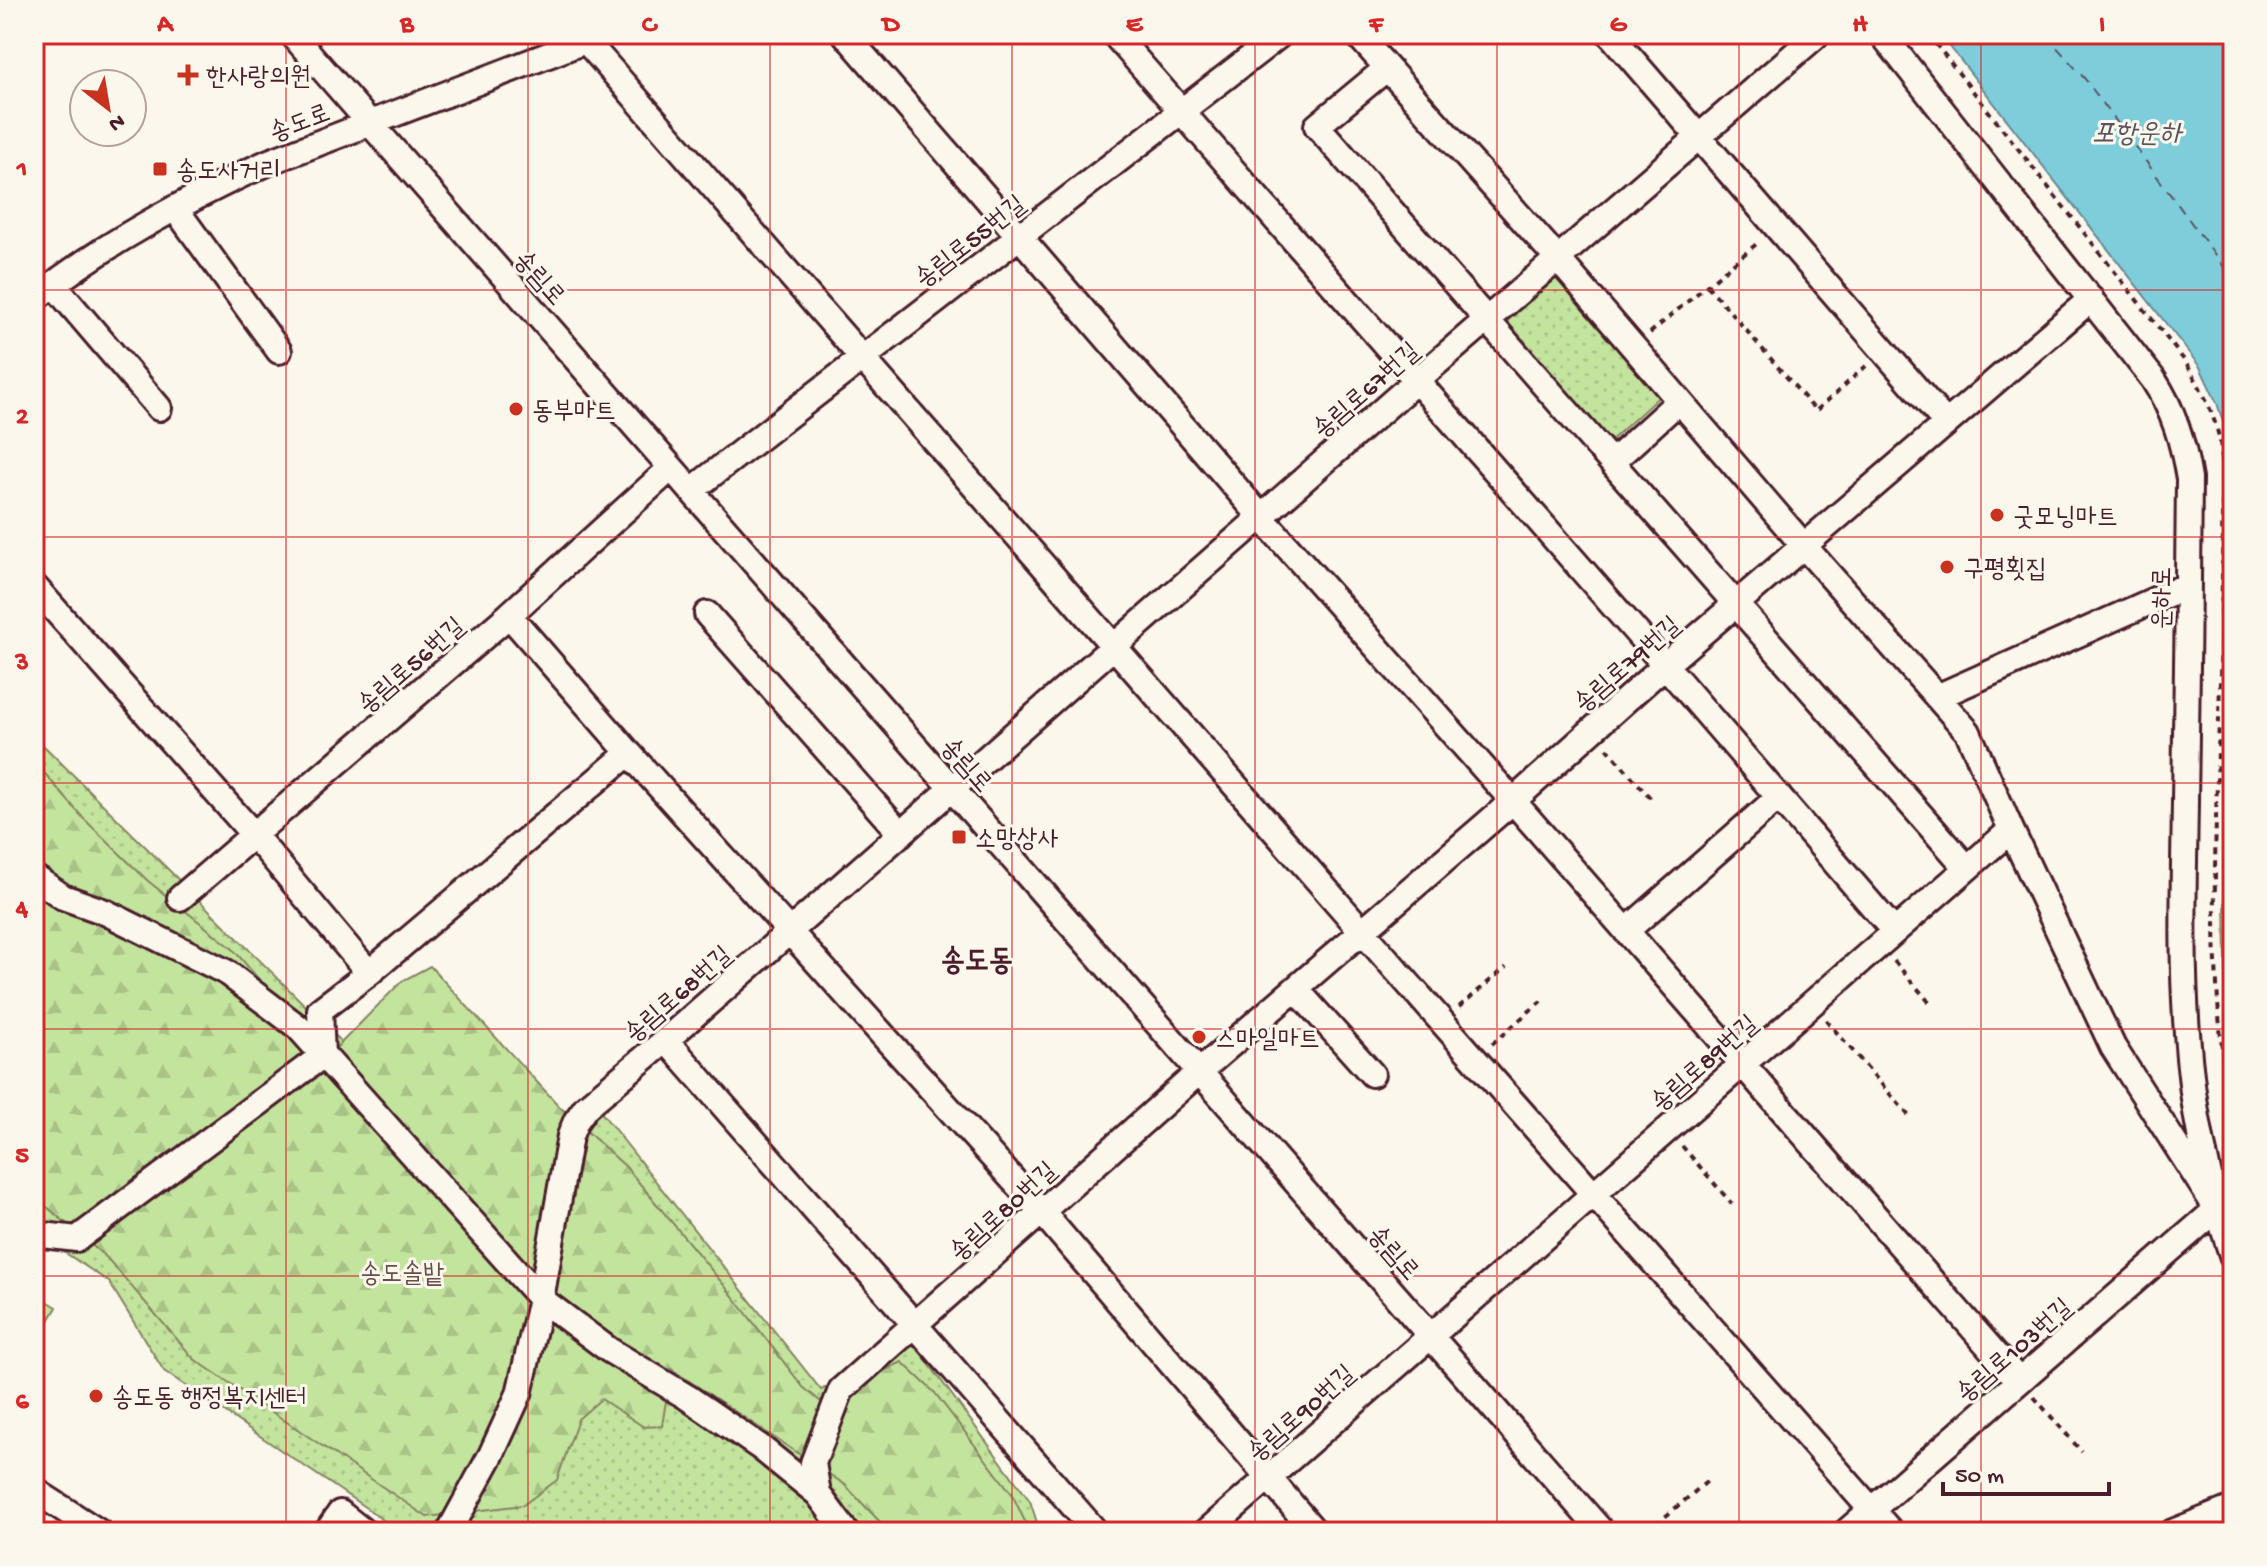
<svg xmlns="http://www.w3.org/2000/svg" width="2267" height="1566" font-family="'Gochi Hand','Poor Story',sans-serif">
	<defs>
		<pattern id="green-dots" width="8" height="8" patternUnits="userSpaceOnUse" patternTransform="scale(2)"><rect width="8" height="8" fill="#c3e49d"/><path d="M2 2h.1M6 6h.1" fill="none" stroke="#a9c387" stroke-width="1.8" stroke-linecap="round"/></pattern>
		<pattern id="forest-firs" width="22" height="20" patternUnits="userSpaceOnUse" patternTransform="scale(2)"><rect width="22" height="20" fill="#c3e49d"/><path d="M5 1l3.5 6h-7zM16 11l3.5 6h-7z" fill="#a9c387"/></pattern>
	</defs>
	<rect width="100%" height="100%" fill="#fbf7ec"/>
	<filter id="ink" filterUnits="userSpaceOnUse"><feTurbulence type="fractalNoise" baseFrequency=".0125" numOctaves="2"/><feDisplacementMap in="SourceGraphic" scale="16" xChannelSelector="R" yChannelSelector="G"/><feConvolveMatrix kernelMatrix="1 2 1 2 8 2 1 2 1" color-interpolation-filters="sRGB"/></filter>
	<g filter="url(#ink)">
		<!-- green -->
		<path fill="url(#green-dots)" stroke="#868264" stroke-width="2" d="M1558 271 1663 393 1606 445 1499 321Z
			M2229 730 2233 735V1088L2227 1022 2224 836Z
			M34 736 360 1060 563 1131 597 1107 821 1390 915 1345 1030 1501 1040 1532H396L375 1514 164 1371 109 1282 34 1232Z"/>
		<!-- forest -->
		<path fill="url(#forest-firs)" stroke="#868264" stroke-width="2" d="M34 761 83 818 148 881 233 949 272 995 334 1050 402 981 430 966 559 1106 626 1167 733 1296 803 1387 820 1401 902 1362 935 1393 1012 1494 1030 1532H916L884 1526 844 1484 671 1369 662 1426 644 1427 601 1399 578 1419 557 1480 523 1505 427 1517 194 1359 107 1258 34 1196Z"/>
		<!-- pitch -->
		<path fill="#c3e49d" stroke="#868264" stroke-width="2" d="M34 1293 57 1307 34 1346Z"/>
		<!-- water -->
		<path fill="#7ecddb" stroke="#698795" stroke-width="2" d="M1940 34H2233V825L2228 816 2231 476 2228 437 2217 403 2200 367Z"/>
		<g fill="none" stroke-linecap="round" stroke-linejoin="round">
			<!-- ferry -->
			<path stroke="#5a5360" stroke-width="2" stroke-dasharray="10 8" stroke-linecap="butt" d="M2045 34 2085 79 2224 267 2233 285"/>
			<defs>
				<path id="minor" d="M292 34 1602 1532
					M845 34 1262 518 1513 801 2019 1381
					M1114 34 1665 665 1894 931
					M1357 34 1557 258 1804 546 1968 732 2011 830 2113 1047 2217 1209 1846 1532
					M1610 34 1946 423
					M1882 34 2153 379C2174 411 2183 442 2189 479 2188 587 2187 694 2185 802 2184 878 2181 956 2187 1033 2192 1110 2208 1185 2233 1258
					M586 41 1362 931 1891 1532
					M1387 68 1317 126 1967 868
					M175 208 279 351
					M53 284 159 408
					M34 299C105 243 186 200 269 162L603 34
					M1612 462 1679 401
					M692 490 1281 34
					M34 586 253 834 369 973
					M707 614 901 834
					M509 615 629 753 1042 1212 1315 1532
					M1937 697 2188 585
					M34 877 63 897 105 912 226 972 298 1027 541 1299 609 1350 687 1397 760 1447 818 1494 846 1532
					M180 898 509 615 671 468
					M1626 931 1779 797
					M1296 989 1372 1074
					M666 1040 1096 1532
					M322 1056 320 1010 369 973 629 753
					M34 1234 77 1239 322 1056
					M34 1490 99 1532
					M818 1494 813 1463 841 1390 1200 1071 1513 801 1665 665 2091 299
					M327 1532 340 1513 364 1532
					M449 1532 491 1455 519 1394 541 1299 570 1136 576 1121 586 1107 666 1040 1417 380 1818 34
					M1206 1532 2011 830
					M2173 1532 2233 1508"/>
			</defs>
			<!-- minor casing -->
			<use href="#minor" stroke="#4a1f2b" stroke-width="30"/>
			<!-- path -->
			<path stroke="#4a1f2b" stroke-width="4" stroke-dasharray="6 6" stroke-linecap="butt" d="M1928 34 2184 360C2199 384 2212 408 2219 437 2224 460 2222 486 2222 509 2223 566 2221 622 2220 679 2217 822 2205 980 2233 1120
				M1707 285 1816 411 1866 366
				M1650 333 1760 241
				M1607 748 1653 801
				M1894 961 1930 1003
				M1459 1007 1506 967
				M1826 1020 1909 1116
				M1492 1044 1541 1001
				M1682 1146 1732 1204
				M2034 1397 2082 1452
				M1647 1532 1710 1479"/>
			<!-- minor -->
			<use href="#minor" stroke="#fbf7ec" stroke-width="24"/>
		</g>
	</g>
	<!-- grid -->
	<path fill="none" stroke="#d62828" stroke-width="2" stroke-opacity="0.55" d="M286 34V1532M528 34V1532M770 34V1532M1012 34V1532M1255 34V1532M1497 34V1532M1739 34V1532M1981 34V1532M34 290H2233M34 537H2233M34 783H2233M34 1029H2233M34 1276H2233"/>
	<!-- markers -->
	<g fill="#c8321e" stroke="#fbf7ec" stroke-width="3">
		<path d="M184 63h8v8h8v8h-8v8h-8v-8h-8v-8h8z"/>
		<rect x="152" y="161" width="16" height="16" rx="4"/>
		<circle cx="516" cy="409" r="8"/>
		<circle cx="1997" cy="515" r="8"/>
		<circle cx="1947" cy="567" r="8"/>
		<rect x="951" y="829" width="16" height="16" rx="4"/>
		<circle cx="1199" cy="1037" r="8"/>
		<circle cx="96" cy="1396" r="8"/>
	</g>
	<g text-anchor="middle" stroke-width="6" stroke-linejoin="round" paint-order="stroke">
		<!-- poi labels -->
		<g font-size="26" fill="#4a1f2b" stroke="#fbf7ec" text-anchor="start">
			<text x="206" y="84">한사랑의원</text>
			<text x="176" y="178">송도사거리</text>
			<text x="532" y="418">동부마트</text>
			<text x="2013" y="524">굿모닝마트</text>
			<text x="1963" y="576">구평횟집</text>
			<text x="975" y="846">소망상사</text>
			<text x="1215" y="1046">스마일마트</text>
			<text x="112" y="1405">송도동 행정복지센터</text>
		</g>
		<!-- street labels -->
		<g font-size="26" fill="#4a1f2b" stroke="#fbf7ec">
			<text transform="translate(299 121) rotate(-21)" y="9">송도로</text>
			<text transform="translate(969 240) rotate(-38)" y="9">송림로55번길</text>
			<text transform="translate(541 277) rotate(49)" y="9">송림로</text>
			<text transform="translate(1365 389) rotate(-41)" y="9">송림로67번길</text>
			<text transform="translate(2160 598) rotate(-89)" y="9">운하로</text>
			<text transform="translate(1626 663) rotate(-41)" y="9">송림로79번길</text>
			<text transform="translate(410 664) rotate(-41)" y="9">송림로56번길</text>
			<text transform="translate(968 764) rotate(49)" y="9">송림로</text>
			<text transform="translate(677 993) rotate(-41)" y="9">송림로68번길</text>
			<text transform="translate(1703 1062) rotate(-41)" y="9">송림로89번길</text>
			<text transform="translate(1002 1210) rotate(-42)" y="9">송림로80번길</text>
			<text transform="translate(1395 1252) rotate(49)" y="9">송림로</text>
			<text transform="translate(2013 1349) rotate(-41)" y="9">송림로103번길</text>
			<text transform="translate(1300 1412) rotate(-41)" y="9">송림로90번길</text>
		</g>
		<!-- park labels -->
		<g font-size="26" fill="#685048" stroke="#fbf7ec">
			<text x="402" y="1281">송도솔밭</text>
		</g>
		<!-- water labels -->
		<g font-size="28" font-style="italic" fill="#5a5360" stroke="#fbf7ec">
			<text x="2137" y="141">포항운하</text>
		</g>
		<!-- quarter labels -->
		<g font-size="30" font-weight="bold" fill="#4a1f2b" stroke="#fbf7ec">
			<text x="977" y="969">송도동</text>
		</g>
	</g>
	<!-- margin -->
	<rect width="2267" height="1566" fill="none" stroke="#fbf7ec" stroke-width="88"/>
	<!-- north arrow -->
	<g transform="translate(108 108) rotate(149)"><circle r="38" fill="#fbf7ec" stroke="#b4a19f" stroke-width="2"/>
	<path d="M0-6L14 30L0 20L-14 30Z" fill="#c8321e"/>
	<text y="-12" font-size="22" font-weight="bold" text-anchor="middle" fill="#4a1f2b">N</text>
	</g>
	<!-- scale -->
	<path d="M1943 1482v12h166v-12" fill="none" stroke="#4a1f2b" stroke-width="4"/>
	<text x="1955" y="1482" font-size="24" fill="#4a1f2b" stroke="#fbf7ec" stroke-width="6" paint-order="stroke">50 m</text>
	<rect x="44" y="44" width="2179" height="1478" fill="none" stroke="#d62828" stroke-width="3"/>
	<g font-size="26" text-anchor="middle" font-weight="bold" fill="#d62828">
		<text x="165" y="31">A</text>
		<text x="407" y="31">B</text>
		<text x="649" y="31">C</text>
		<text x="891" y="31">D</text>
		<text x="1134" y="31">E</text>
		<text x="1376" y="31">F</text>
		<text x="1618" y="31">G</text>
		<text x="1860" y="31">H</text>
		<text x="2102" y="31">I</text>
		<text x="22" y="176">1</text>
		<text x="22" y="423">2</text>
		<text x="22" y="669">3</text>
		<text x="22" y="915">4</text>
		<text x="22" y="1162">5</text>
		<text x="22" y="1408">6</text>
	</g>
</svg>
